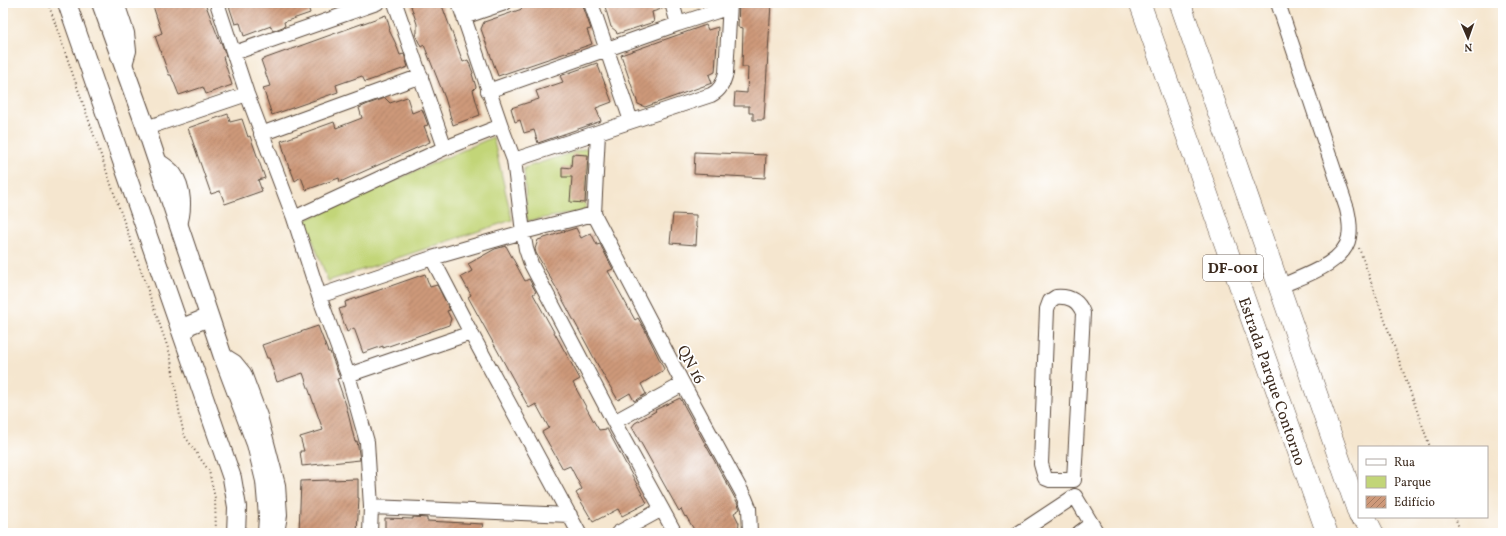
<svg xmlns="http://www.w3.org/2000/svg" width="1506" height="536" font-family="Vollkorn,serif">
	<defs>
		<pattern id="building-hatch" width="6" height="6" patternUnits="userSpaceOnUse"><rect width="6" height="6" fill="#ce997a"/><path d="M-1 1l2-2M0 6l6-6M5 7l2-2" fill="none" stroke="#a87d63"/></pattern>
	</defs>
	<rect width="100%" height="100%" fill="#fff"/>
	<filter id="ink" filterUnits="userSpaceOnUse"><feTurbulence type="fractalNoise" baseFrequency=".025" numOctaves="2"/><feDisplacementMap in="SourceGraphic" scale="8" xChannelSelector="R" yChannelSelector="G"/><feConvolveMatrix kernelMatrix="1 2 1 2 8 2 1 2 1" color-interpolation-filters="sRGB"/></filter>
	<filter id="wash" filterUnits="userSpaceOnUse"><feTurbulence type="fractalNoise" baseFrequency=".012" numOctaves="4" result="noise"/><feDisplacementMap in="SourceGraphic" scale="16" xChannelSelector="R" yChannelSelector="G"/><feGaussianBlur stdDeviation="0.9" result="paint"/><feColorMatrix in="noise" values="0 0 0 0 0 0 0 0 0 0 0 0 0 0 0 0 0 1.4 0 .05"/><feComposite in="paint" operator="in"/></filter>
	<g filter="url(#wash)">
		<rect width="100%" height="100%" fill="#f5e6cf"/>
		<!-- green -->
		<path fill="#c2d578" stroke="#7e804b" d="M493 137 512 220 328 281 305 220Z
			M589 147 585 211 527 221 524 168Z"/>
		<g id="blocks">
			<!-- building -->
			<path fill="url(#building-hatch)" d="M152 3H205L220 42H221L226 56 223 57 232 85 206 94 203 87 179 95 171 75H169L155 36 162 33Z
				M228 3H307L310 13 284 22 285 26 273 31 271 26 244 36 240 23 235 24Z
				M411 3H441L463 62 468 60 473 73 472 74 476 87 473 90 480 115 453 125 445 98 424 45 421 47 415 34 417 33V24L411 6 412 5Z
				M533 3H582L591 29 587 30 592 44 498 76 481 29 484 22 522 9 521 7Z
				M604 3H664L665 8 652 12 654 22 617 34 616 31 611 27Z
				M739 3H771L764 120H753V113H749V106H734L735 92 747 93 748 67H742L743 28 738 27Z
				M386 15 390 29 389 30 395 42 400 55 404 54 408 67 365 82 362 76 336 85 338 92 272 115 263 88 270 86 261 60Z
				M706 25 708 30 718 27 715 72 709 75 712 83 645 107 638 104 621 55Z
				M597 63 612 102 596 108 601 121 538 143 534 130 524 133 520 120 515 122 511 108 539 99 536 91 563 82 560 76Z
				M407 97 412 113 422 109 428 125 424 126 430 142 340 182 339 178 306 190 301 177 295 181 290 168H289L281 141 334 122 336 128 362 118 359 108 368 104 385 98 390 103Z
				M228 114 230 122 242 119 248 137 250 136 265 178 258 180 262 191 225 204 220 191 211 194 188 128Z
				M695 152 766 155 765 178 694 174Z
				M572 154 588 155 585 203 570 202 572 177H562V167L571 168Z
				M673 214 696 215V227L697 228 696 245 670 243Z
				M576 228 581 238 591 233 597 245 600 244 613 269 608 271 635 320 638 318 645 330 664 369V370L641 384 646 394 634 401 630 393 618 400 601 371 558 291 536 253 535 249 538 240Z
				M506 246 525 281 529 279 536 292 533 294 580 379 573 383 593 420 599 430 607 429 647 503 622 516 618 509 593 522 576 493 582 489 570 466 563 469 542 432 549 428 536 404 529 408 468 297 471 295 461 277 472 271 468 264 495 249Z
				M425 274 430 287 437 285 450 310 447 311 451 319 449 325 383 348V346L363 353 354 328 347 332 339 309 346 307 345 302Z
				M318 326 328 352H330L340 378 337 379 346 405 355 442 357 441 360 460 302 466 300 451H304L300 437 323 430 303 373 277 382 269 358H267L262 345Z
				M680 398 737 502 740 509 734 513 739 523 738 533H696L686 516 685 517 681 509 679 511 632 427 635 423 656 411 655 410Z
				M358 479V498H359L357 533H299L301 481Z
				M413 517 427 518V521L483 524 481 533H385V518L413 519Z"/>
		</g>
	</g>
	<g filter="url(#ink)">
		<use href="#blocks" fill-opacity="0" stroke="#574639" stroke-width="1"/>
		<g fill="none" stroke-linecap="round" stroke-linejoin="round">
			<defs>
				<path id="minor" d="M117 3 127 33 129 51 124 68
					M217 3 247 94 294 218 319 296 348 375 367 442 371 507 370 533
					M395 3 445 148
					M459 3 501 126 514 160 523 232 526 249 531 264 614 422 675 533
					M591 3 631 121
					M672 3 678 24
					M1278 3 1347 209C1349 218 1351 228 1349 237 1345 264 1300 277 1279 287
					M464 17 505 3
					M234 53 377 3
					M488 91 678 24 730 7
					M146 128 247 94
					M261 134 421 76
					M156 159C162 163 169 167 174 173 185 188 185 210 179 228
					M514 160 711 95C721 90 723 83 726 73L730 3
					M594 214 683 384 745 498 749 508 750 533
					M594 214 598 133
					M294 218 445 148 501 126
					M432 258 471 333 579 533
					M319 296 432 258 523 232 594 214
					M1056 297C1069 296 1078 300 1083 313L1074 480H1050L1045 478 1041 464 1047 309 1050 301Z
					M222 354 235 362 244 373 260 416 278 485 280 515 277 533
					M348 375 471 333
					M614 422 683 384
					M371 507 570 515
					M618 533 662 509
					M1019 533 1075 496 1097 533
					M1079 533 1091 524"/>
				<path id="major" d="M67 3 232 478 237 507 236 533
					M101 3 146 128 222 354 256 444 265 481 268 516 267 533
					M183 335 187 326 204 319 211 322"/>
				<path id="highway" d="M1140 3 1327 533
					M1180 3C1241 173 1298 345 1359 515
					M1365 517 1373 533"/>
			</defs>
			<!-- minor casing -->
			<use href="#minor" stroke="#574639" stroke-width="16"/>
			<!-- major casing -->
			<use href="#major" stroke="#574639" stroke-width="20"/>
			<!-- highway casing -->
			<use href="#highway" stroke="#574639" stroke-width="22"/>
			<!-- path -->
			<path stroke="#574639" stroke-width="2" stroke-dasharray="1 3" stroke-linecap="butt" d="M48 3 170 354 180 416 184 435 209 471 215 498 216 533
				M1359 248 1430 447
				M1455 517 1461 533"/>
			<!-- minor -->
			<use href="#minor" stroke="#fff" stroke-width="14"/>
			<!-- major -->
			<use href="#major" stroke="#fff" stroke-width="18"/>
			<!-- highway -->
			<use href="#highway" stroke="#fff" stroke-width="21"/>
		</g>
	</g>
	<g text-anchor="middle" stroke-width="3.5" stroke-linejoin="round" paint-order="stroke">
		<!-- shield labels -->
		<rect fill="#fff" stroke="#766a62" stroke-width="1" x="1203" y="255" width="60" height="26" rx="3"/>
		<g font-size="15" font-weight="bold" fill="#3b2a1e">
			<text x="1233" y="273">DF-001</text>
		</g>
		<!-- street labels -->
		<g font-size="16" fill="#3b2a1e" stroke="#fff">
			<text transform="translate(692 364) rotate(62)" y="6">QN 16</text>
			<text transform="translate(1273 381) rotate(71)" y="6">Estrada Parque Contorno</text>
		</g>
	</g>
	<!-- margin -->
	<rect width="1506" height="536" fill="none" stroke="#fff" stroke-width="16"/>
	<!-- legend -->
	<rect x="1358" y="446" width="130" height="72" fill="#ffffff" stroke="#b1aaa5"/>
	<rect x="1366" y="459" width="20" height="6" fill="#ffffff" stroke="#b1aaa5"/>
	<text x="1394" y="466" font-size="12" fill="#3b2a1e">Rua</text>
	<rect x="1366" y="476" width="20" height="12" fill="#c2d578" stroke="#b1aaa5"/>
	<text x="1394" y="486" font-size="12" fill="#3b2a1e">Parque</text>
	<rect x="1366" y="496" width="20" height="12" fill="url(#building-hatch)" stroke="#b1aaa5"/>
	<text x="1394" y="506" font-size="12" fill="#3b2a1e">Edifício</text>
	<!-- north arrow -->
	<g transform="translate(1468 38) rotate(178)" stroke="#ffffff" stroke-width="3" paint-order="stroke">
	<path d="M0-3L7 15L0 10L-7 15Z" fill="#3b2a1e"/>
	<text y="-6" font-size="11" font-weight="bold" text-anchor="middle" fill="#3b2a1e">N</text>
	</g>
</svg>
